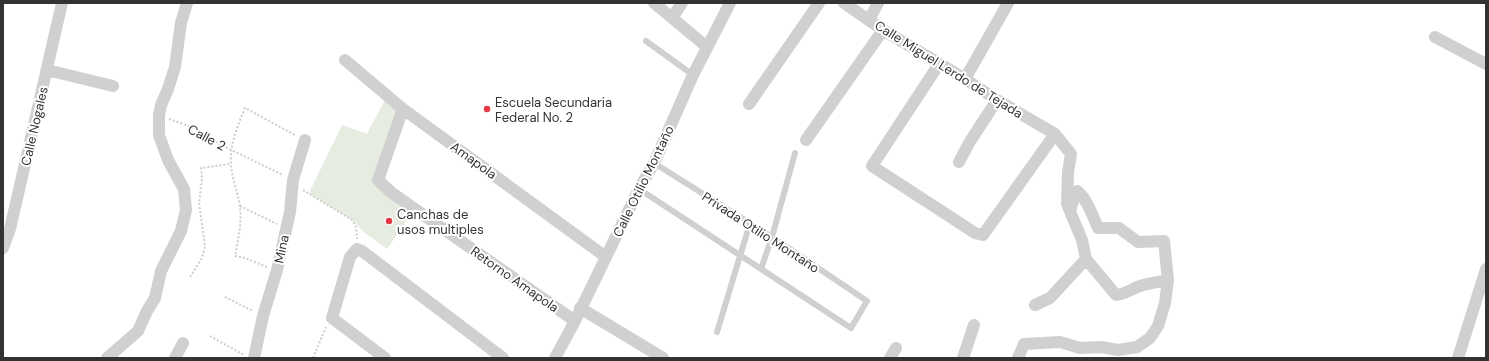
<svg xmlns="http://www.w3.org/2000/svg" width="1489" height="361" font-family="'DM Sans',sans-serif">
	<rect width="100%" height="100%" fill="#fff"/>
	<!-- green -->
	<path fill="#e6ecdf" d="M387 96 403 109 378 180 414 210 387 249 364 232 352 220 309 193 342 125 367 134Z"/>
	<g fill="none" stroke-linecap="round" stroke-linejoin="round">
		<!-- path -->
		<path stroke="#cdcdcd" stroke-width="2" stroke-dasharray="2 2" stroke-linecap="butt" d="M169 119 197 129 221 145 283 175
			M303 190 352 220 356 227 357 239
			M240 206 277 224
			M267 267 245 258 235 256C238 240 242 223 240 207 238 193 232 179 231 164 229 146 238 125 245 108L295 135
			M190 277 202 258 205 246 199 203 202 179 201 168 230 164
			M225 297 253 311
			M210 336 244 355
			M313 358 326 327"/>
		<!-- lane -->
		<path stroke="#d0d0d0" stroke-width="6" d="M646 41 693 75
			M639 189 851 328 867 301 772 237 654 163
			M761 269 772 237 795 153
			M717 332 747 233 751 224"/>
		<!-- street -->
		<path stroke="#d0d0d0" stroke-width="12" d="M654 3 707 47
			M844 3 883 30 965 79 997 100 1055 134 1071 154 1068 172 1067 204 1082 240 1086 259 1116 295C1124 295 1131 289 1140 286 1149 283 1158 282 1168 280
			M672 18 682 3
			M869 20 878 3
			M1435 37 1486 64
			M345 60 403 109 606 257
			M939 64 872 166 975 233 983 235 1055 134
			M47 70 113 86
			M965 79 1008 3
			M749 104 819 3
			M403 109 378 180 392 193 575 321
			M806 140 883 30
			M959 162 969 143 997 100
			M3 248 10 229 62 3
			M1035 305 1050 298 1086 259
			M580 308 663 358
			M107 358 138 331 147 311 155 298 161 271 181 231 186 210 184 189 168 160 159 135V115L161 105 168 89 175 67 181 23 187 3
			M175 358 183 343
			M254 358 263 316 277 270 290 212 293 180 305 140
			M385 358 332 318 350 257 357 249 362 251 503 358
			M555 358 575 321 639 189 654 163 693 75 730 3
			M890 358 896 348
			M963 358 974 325
			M1018 358 1024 344 1060 342 1080 348 1101 347 1118 350 1137 347 1150 338 1158 326 1165 303 1168 280 1164 241 1138 242 1119 228H1098C1092 215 1088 200 1077 191L1075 194 1071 208
			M1458 358 1486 269"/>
	</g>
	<!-- markers -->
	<g fill="#e63946" stroke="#fff" stroke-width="1.5">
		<circle cx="487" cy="109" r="4"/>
		<circle cx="389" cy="221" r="4"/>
	</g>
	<g text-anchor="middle" stroke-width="4" stroke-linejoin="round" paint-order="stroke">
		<!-- street labels -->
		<g font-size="13" fill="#333" stroke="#fff">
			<text transform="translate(949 69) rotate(32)" y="5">Calle Miguel Lerdo de Tejada</text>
			<text transform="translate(34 126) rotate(-77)" y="5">Calle Nogales</text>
			<text transform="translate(207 137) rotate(28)" y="5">Calle 2</text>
			<text transform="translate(474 160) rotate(36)" y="5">Amapola</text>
			<text transform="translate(643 181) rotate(-64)" y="5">Calle Otilio Montaño</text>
			<text transform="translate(761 232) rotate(33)" y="5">Privada Otilio Montaño</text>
			<text transform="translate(281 249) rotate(-78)" y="5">Mina</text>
			<text transform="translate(515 279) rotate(35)" y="5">Retorno Amapola</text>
		</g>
		<!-- poi labels -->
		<g font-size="13" fill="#333" stroke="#fff" text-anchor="start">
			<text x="495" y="107">Escuela Secundaria<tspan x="495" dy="15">Federal No. 2</tspan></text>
			<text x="397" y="219">Canchas de<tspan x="397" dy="15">usos multiples</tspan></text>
		</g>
	</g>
	<!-- border -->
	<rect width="1489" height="361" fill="none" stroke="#333333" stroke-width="8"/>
</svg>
